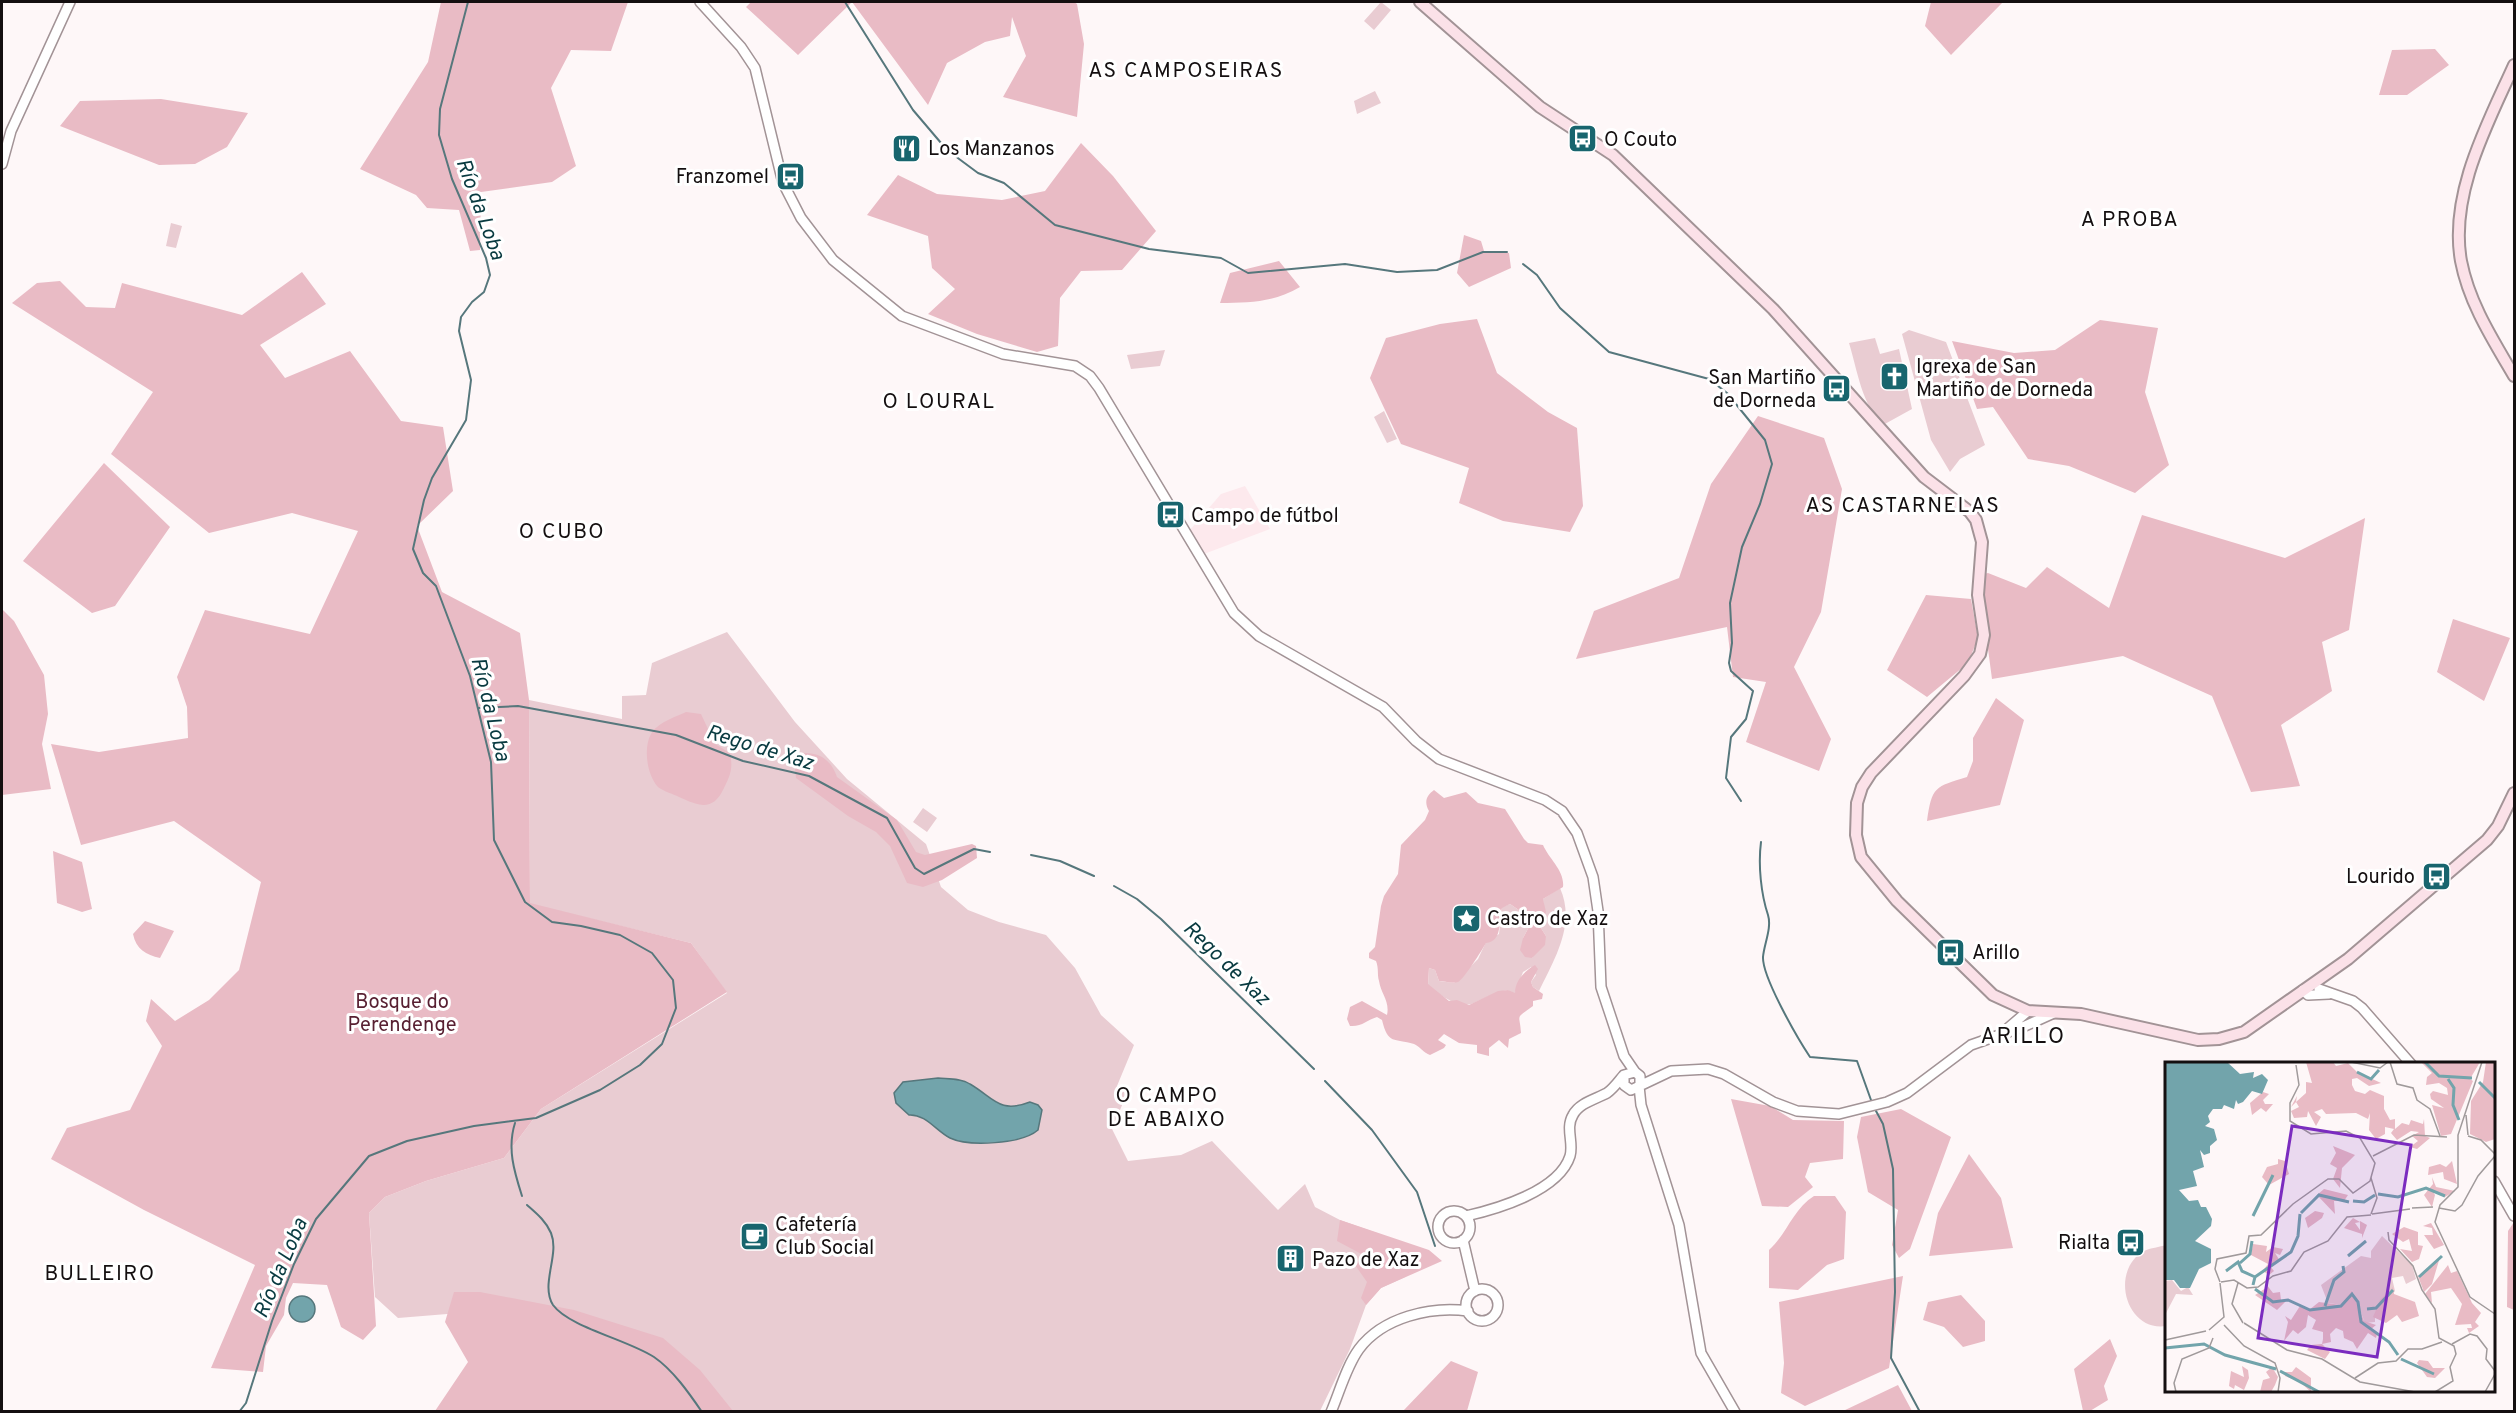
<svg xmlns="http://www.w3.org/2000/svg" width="2516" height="1413" font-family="Overpass,sans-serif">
	<rect width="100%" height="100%" fill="#fef7f8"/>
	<!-- built -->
	<path fill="#fde9ed" d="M1245 486 1270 529 1204 554 1190 530 1221 494Z"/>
	<!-- green -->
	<path fill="#e9ccd2" d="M1381 2 1391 10 1374 30 1364 21Z
		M1375 91 1381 103 1357 114 1354 101Z
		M171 223 182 226 176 248 166 246Z
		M1909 330 1946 342 1985 445 1960 459 1950 472 1931 440 1902 334Z
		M1875 338 1880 354 1899 349 1912 409 1883 425C1862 406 1857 369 1849 343Z
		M1165 350 1160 366 1131 369 1127 355Z
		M1384 411 1397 439 1387 443 1374 417Z
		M727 632 795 722 847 779 926 844 941 887 968 910 999 922 1046 935 1075 968 1101 1015 1134 1045 1117 1086 1128 1091 1112 1129 1128 1161 1181 1155 1212 1141 1278 1210 1305 1184 1315 1207 1340 1220 1408 1244 1405 1277 1381 1288 1366 1305 1350 1349 1320 1411 637 1412 484 1311 398 1318 375 1297 369 1213 385 1197 426 1181 504 1158 541 1109 727 993 691 943 530 904 529 700 622 719V696L646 695 652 663Z
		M923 808 937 818 927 832 913 822Z
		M1560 888C1576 924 1555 958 1539 991L1533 987 1531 982 1536 975 1531 967 1523 972 1515 993 1511 994 1508 990C1495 992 1485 998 1474 1003 1459 1010 1438 994 1428 985L1429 968 1435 970 1439 981 1454 983 1478 959 1486 942 1499 934 1502 907 1510 904 1529 917 1531 923 1523 938 1532 958 1546 936 1539 925 1544 920 1543 899Z
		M2166 1245V1326C2126 1332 2109 1271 2144 1251 2150 1248 2160 1247 2166 1245Z"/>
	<!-- forest -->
	<path fill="#e9bbc5" d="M441 2H628L611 51 571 50 551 88 576 166 552 182 481 192 480 250 470 251 459 210 427 208 416 195 360 169 428 62Z
		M751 2H1074L1077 4 1084 44 1077 117 1003 97 1026 56 1012 17 1010 36 985 42 947 63 928 105 852 2 798 55 746 7Z
		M1931 2H2003L1951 55 1925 26Z
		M2435 49 2449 65 2407 95H2379L2392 50Z
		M161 99 248 113 227 147 195 164 159 165 60 126 80 101Z
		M1081 143 1113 176 1156 231 1122 270 1081 271 1060 298 1058 346 1037 352 977 334 928 314 955 289 932 268 928 236 867 215 898 175 937 194 1002 200 1045 191Z
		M1464 235 1481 241 1484 251 1509 253 1511 268 1469 287 1457 273Z
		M1279 261 1300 287C1275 302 1250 303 1220 303L1230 273Z
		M302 272 326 304 260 345 285 378 350 351 401 421 443 427 453 491 417 526 442 592 520 633 529 700 530 903 691 943 727 992 541 1109 504 1158 426 1181 385 1197 369 1213 376 1326 363 1340 341 1327 327 1285 293 1283 286 1298 284 1315 266 1346 263 1372 211 1368 255 1265 144 1210 51 1159 67 1128 130 1110 162 1046 146 1021 151 999 175 1021 209 1000 239 970 261 882 174 821 81 845 51 744 99 752 188 738 187 707 177 677 205 610 310 634 358 531 292 513 209 533 111 454 153 392 12 303 37 283 60 281 86 307 115 308 122 283 242 315Z
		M1477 319 1497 373 1548 412 1577 428 1583 506 1570 532 1503 521 1459 503 1469 468 1401 444 1370 378 1386 338 1440 324Z
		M2100 320 2158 328 2145 392 2169 465 2135 493 2069 466 2028 459 1993 407 1977 409 1952 341 2014 353 2055 350Z
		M1758 416 1824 438 1842 489 1821 612 1794 667 1831 739 1819 771 1746 742 1766 682 1733 677 1727 627 1576 659 1594 611 1679 578 1711 484Z
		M104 463 170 527 115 606 92 613 23 561Z
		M2142 515 2285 558 2365 518 2349 630 2322 642 2332 691 2281 725 2300 786 2251 792 2212 696 2123 656 1992 679 1982 604 1984 574 1988 573 2026 588 2047 567 2109 608Z
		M1926 595 1971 599 1978 638 1968 663 1927 697 1887 670Z
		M2 609 14 621 44 675 48 714 42 744 51 789 2 795Z
		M2453 619 2510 638 2484 701 2437 672Z
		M1996 698 2024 720 2000 805 1927 821C1932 786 1935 787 1967 777L1973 761V738Z
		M686 712 701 714 715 744 730 753C733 768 731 774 724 788 713 812 699 806 679 797 673 794 663 791 658 787 647 775 643 748 651 734 657 723 675 717 686 712Z
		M802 753C820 752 831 760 837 777L897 820 916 852 925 855 972 844 976 846 977 858 942 880 923 887 907 883 890 846 876 832 848 816 796 778 794 760Z
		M1434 790 1444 798 1466 792 1478 803 1505 809 1524 839 1528 843 1543 845C1549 859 1565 871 1563 887L1543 899 1546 912 1539 925 1546 936 1545 945 1532 958 1525 957 1520 950 1523 938 1531 923 1529 917 1510 904 1502 908C1498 922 1503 941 1486 943 1482 950 1464 979 1458 982 1452 984 1444 981 1439 981L1435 970 1429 968 1428 984 1449 1001 1457 1000 1469 1005 1498 991 1508 990 1515 993C1515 980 1525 971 1535 965L1538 969 1531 982 1533 987 1543 994 1542 999 1533 1001V1006C1514 1020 1520 1013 1521 1033L1509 1039 1508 1048 1499 1040 1489 1048V1056L1477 1053V1045L1459 1043 1444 1034 1438 1040 1446 1045 1444 1048 1430 1055C1424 1053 1419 1046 1414 1044 1394 1038 1388 1045 1382 1020L1377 1017C1367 1020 1362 1027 1350 1026L1347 1019 1350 1007 1362 1001 1387 1015C1390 1001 1381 994 1379 981 1377 974 1379 969 1376 961L1369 958V953L1375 947 1381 906 1384 896 1398 874 1401 845 1425 820 1429 811C1424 802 1426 796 1434 790Z
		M53 851 82 862 92 909 82 912 57 903Z
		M145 921 174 931 160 958C146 955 136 949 133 934Z
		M1731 1099 1770 1106 1793 1120 1844 1121 1843 1159 1810 1163 1805 1177 1813 1187 1788 1207 1762 1206Z
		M1901 1109 1951 1137 1910 1249 1899 1258 1892 1245 1898 1210 1868 1192 1857 1137 1861 1117Z
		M1969 1154 2001 1198 2013 1248 1929 1256 1938 1213Z
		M1814 1196H1835L1846 1212 1844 1259 1827 1265 1798 1290 1769 1288V1250C1787 1234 1793 1209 1814 1196Z
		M1340 1220 1429 1250 1442 1261 1381 1288 1366 1305 1361 1298 1367 1282 1355 1265 1367 1257 1337 1241Z
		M2514 1222V1310L2507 1307 2508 1231Z
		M1903 1276 1889 1368 1805 1406 1781 1393 1784 1363 1779 1302Z
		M454 1292H480L574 1310 663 1338 700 1370 733 1411H435L468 1362 445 1322Z
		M1961 1295 1985 1321V1341L1963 1347 1944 1327 1923 1320 1928 1302Z
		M2110 1339 2117 1356 2104 1386 2108 1400 2090 1411H2083L2074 1369Z
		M1451 1361 1478 1372 1467 1411H1403Z
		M1898 1385 1912 1411H1843Z"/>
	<!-- water -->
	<path fill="#72a4ab" stroke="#56777c" stroke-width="1.5" d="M938 1078C948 1079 961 1078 970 1084 994 1098 999 1114 1030 1102L1038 1105 1042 1110 1038 1130C1022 1144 969 1147 950 1138 936 1131 926 1114 909 1115L896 1103 894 1093 903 1082Z
		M289 1309a13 13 0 1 1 26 0a13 13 0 1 1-26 0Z"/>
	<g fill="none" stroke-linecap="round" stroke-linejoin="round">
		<!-- stream -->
		<path stroke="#56777c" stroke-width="2" d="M845 2 913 110 947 150 978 173 1004 183 1055 225 1149 249 1221 258 1248 273 1345 264 1397 272 1437 270 1483 252H1507
			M1523 264 1537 275 1560 308 1609 352 1709 379 1727 393 1765 440 1772 464 1760 504 1742 547 1730 603 1732 643 1729 663 1731 671 1753 691 1746 719 1731 737 1726 778 1741 801
			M478 708 518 706 676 735 743 761 809 776 887 818 915 868 924 874 974 849 990 852
			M1761 842C1758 865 1761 894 1768 915 1772 928 1764 944 1763 957 1762 977 1798 1039 1810 1057L1857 1061 1871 1100
			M1031 855 1060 861 1094 876
			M1114 886 1137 899 1161 919 1314 1069
			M1325 1081 1372 1130 1417 1192 1435 1246
			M1876 1111 1883 1124 1893 1169 1895 1292 1891 1358 1920 1412
			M515 1123C507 1148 514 1171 522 1196
			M527 1205C536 1213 546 1221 551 1233 560 1255 540 1284 553 1305 569 1327 628 1340 654 1357 673 1370 689 1393 702 1412
			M239 1412 246 1403 272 1321 294 1264 316 1219 369 1156 407 1141 474 1126 536 1118 600 1090 640 1065 662 1044 676 1008 673 980 652 953 620 935 581 926 552 922 525 902 494 840 491 762 470 676 436 586 423 573 413 549 424 500 432 478 466 420 471 380 459 331 461 317 472 302 484 292 490 275 486 258 452 179 439 135 440 109 468 2"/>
		<defs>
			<path id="tertiary" d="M700 2 741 47 755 68 783 183 801 218 833 260 902 316 1003 354 1075 366 1090 376 1099 388 1234 613 1259 636 1383 707 1416 741 1439 759 1545 800 1562 811 1577 833 1593 877 1598 911 1601 987 1624 1056 1635 1072
				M2 164 11 131 70 2
				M2319 989 2353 1001 2362 1008 2411 1064
				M2303 990 2308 995 2329 994
				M2007 1029 2028 1011
				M1640 1085V1076L1635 1072 1624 1075V1085L1631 1090 1671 1071 1708 1069 1724 1074 1773 1102 1797 1111 1839 1114 1887 1102 1907 1093 1971 1045 2025 1026 2054 1013
				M1639 1086 1641 1105 1679 1225 1701 1353 1735 1412
				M2494 1181 2514 1216
				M1438 1227a16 16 0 1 1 32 0a16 16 0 1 1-32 0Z
				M1466 1216C1497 1209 1559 1191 1570 1156 1574 1143 1565 1128 1573 1115 1579 1103 1596 1099 1607 1093 1613 1089 1618 1082 1623 1076
				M1463 1240 1475 1291
				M1466 1305a16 16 0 1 1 32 0a16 16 0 1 1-32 0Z
				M1331 1412C1340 1391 1346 1367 1359 1349 1383 1317 1431 1306 1468 1311"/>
			<path id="secondary" d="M1420 2 1540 107 1613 155 1773 309 1924 477 1970 512 1976 520 1982 542 1978 595 1984 635 1980 654 1964 676 1871 773 1862 787 1857 803 1856 835 1861 857 1897 901 1993 995 2028 1011 2081 1014 2198 1040 2219 1039 2244 1032 2348 959 2487 840 2498 826 2514 793
				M2514 65C2488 123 2449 194 2461 261 2469 303 2493 340 2514 376"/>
		</defs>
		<!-- tertiary casing -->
		<use href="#tertiary" stroke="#a29396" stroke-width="12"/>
		<!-- secondary casing -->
		<use href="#secondary" stroke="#a29396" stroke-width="14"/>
		<!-- tertiary -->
		<use href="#tertiary" stroke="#fff" stroke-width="9"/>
		<!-- secondary -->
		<use href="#secondary" stroke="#fbe1e8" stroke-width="10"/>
	</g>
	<!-- icons -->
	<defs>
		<symbol id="bus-square" viewBox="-11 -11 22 22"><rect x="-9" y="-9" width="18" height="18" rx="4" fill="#18656e" stroke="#fff"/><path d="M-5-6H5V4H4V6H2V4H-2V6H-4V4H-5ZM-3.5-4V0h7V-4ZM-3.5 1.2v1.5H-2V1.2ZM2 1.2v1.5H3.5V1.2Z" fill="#fff"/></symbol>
		<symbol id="restaurant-square" viewBox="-11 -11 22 22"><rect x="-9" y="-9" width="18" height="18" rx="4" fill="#18656e" stroke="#fff"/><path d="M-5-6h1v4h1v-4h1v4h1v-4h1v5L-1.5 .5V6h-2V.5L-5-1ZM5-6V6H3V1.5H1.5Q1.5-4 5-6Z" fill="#fff"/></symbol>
		<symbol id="church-square" viewBox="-11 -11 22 22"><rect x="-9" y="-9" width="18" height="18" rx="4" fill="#18656e" stroke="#fff"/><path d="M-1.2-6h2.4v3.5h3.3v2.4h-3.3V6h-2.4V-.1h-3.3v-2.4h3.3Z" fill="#fff"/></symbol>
		<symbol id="sight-square" viewBox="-11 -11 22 22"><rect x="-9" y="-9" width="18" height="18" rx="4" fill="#18656e" stroke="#fff"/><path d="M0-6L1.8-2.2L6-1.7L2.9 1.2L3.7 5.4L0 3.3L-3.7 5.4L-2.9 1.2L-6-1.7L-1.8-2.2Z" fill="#fff"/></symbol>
		<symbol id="cafe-square" viewBox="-11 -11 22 22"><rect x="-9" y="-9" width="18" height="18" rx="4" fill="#18656e" stroke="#fff"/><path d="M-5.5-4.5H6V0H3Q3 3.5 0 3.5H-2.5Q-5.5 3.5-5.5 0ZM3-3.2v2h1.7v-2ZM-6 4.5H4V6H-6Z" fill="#fff"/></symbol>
		<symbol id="building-square" viewBox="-11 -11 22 22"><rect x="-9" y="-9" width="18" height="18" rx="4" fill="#18656e" stroke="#fff"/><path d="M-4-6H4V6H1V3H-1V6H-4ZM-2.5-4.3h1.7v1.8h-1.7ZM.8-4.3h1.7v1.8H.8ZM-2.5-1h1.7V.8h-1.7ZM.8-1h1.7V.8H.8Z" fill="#fff"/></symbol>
	</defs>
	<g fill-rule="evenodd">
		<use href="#bus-square" x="1566" y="122" width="33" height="33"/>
		<use href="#restaurant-square" x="890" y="132" width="33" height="33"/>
		<use href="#bus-square" x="774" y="160" width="33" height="33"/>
		<use href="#church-square" x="1878" y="360" width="33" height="33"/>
		<use href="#bus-square" x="1820" y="372" width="33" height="33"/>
		<use href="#bus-square" x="1154" y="498" width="33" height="33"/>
		<use href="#bus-square" x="2420" y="860" width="33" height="33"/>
		<use href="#sight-square" x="1450" y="902" width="33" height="33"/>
		<use href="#bus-square" x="1934" y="936" width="33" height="33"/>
		<use href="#cafe-square" x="738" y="1220" width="33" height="33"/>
		<use href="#bus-square" x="2114" y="1226" width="33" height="33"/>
		<use href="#building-square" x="1274" y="1242" width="33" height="33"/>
	</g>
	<g text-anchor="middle" stroke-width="6" stroke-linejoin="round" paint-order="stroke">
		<!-- poi labels -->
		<g font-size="20" fill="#140f10" stroke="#fff" text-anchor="start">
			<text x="1604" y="146">O Couto</text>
			<text x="928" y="155">Los Manzanos</text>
			<text x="769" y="183" text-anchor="end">Franzomel</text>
			<text x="1916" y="373">Igrexa de San<tspan x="1916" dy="23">Martiño de Dorneda</tspan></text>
			<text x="1816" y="384" text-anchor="end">San Martiño<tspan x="1816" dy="23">de Dorneda</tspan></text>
			<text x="1191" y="522">Campo de fútbol</text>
			<text x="2415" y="883" text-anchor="end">Lourido</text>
			<text x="1487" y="925">Castro de Xaz</text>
			<text x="1972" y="959">Arillo</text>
			<text x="775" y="1231">Cafetería<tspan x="775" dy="23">Club Social</tspan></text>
			<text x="2110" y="1249" text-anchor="end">Rialta</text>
			<text x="1312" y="1266">Pazo de Xaz</text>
		</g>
		<!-- park labels -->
		<g font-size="20" fill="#582032" stroke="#fff">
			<text x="402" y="1008">Bosque do<tspan x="402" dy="23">Perendenge</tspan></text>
		</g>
		<!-- neighbourhood labels -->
		<g font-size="21" letter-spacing="1.5" fill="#140f10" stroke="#fff">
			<text x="1186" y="77">AS CAMPOSEIRAS</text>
			<text x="2130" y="226">A PROBA</text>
			<text x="939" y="408">O LOURAL</text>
			<text x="1903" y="512">AS CASTARNELAS</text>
			<text x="562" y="538">O CUBO</text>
			<text x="1167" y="1102">O CAMPO<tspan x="1167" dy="24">DE ABAIXO</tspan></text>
			<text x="100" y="1280">BULLEIRO</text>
		</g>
		<!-- water labels -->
		<g font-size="21" font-style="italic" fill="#083a40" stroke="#fff">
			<text transform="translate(481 209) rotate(70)" y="7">Río da Loba</text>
			<text transform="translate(491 709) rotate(76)" y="7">Río da Loba</text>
			<text transform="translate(760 747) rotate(17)" y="7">Rego de Xaz</text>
			<text transform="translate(1227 963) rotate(44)" y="7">Rego de Xaz</text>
			<text transform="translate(280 1268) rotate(-67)" y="7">Río da Loba</text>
		</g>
		<!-- quarter labels -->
		<g font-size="22" letter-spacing="1.5" fill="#140f10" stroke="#fff">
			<text x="2023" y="1043">ARILLO</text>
		</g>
	</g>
	<!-- overview -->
	<g transform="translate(2165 1062)">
		<rect width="330" height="330" fill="#fef7f8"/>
		<path d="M217 174 247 203 251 217 241 222 238 214 227 216 230 229 210 253V260L200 261 187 228 177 243 163 241 156 223 196 194 206 196V189ZM7 218 16 229 23 225 28 233 11 232 0 253V219Z" fill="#e9ccd2"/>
		<path d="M141 0H168L171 4 183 1 192 10 216 21 204 24 192 16 187 17V23L190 29 200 32 205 28 219 34V47L225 58 230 57V67L237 61 244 63 246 58 258 62 259 57 260 74 265 76 252 87 245 85 253 79 247 74 254 70 246 69 232 78 226 71 229 67 220 65V72L211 77 204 68 205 51 203 57 191 51 161 52 157 47 149 50 156 55 151 64 143 49 142 55 129 56 126 49 134 45 131 40 126 45 132 34 131 40 141 31V20L147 21ZM256 0H315L305 17 308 19 286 72 276 74 267 43 279 46 266 37 265 32 268 29 283 33 282 26 274 21 261 23 262 15 267 11ZM321 0H330V77L321 80 305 72 306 39 318 20ZM98 30 104 32 98 38 100 42H108L101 50 96 46 87 53 85 41ZM168 84 190 93 177 106 175 126 168 117 172 106 165 102 171 91ZM113 97 120 99 124 112 104 123 97 115 102 105 113 102ZM287 99 292 122 279 117 278 110 263 113 264 105 275 102 281 105ZM267 115 271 125 290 129 280 135 267 128 270 133 267 145 259 133 268 122ZM159 127 183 133 179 139H169L170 152 152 133ZM150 149 159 151 157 156 143 166 140 156ZM188 156 195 160 190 161 195 168V159L202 163 197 176V172L179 166ZM266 161 279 183 269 187 259 173H268L267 166 258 164ZM239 165 253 170V183L258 184 254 197 247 200 235 187 247 189 244 177 238 180 227 172ZM88 182 102 184 101 190 108 185 118 187 115 193 110 191 115 199 105 204 109 209 104 213 98 209 93 215 103 202 86 193ZM275 195 267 222 259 230 253 214ZM283 203 286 211 292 209 307 241 316 251 310 260 314 264 304 271 302 266H307L306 262 290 263 297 242 286 226 266 230 267 241 260 232ZM101 222 108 231 115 230 116 238 121 239 112 248 90 233 101 226ZM228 225 229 232 250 240 254 254 237 260 232 253 221 261 208 255 215 238ZM187 228 199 259 211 263 205 268 212 272 211 276 203 271 192 287 188 280 179 276 178 269 171 266 165 272 166 280 157 282 165 290 160 297 142 288 146 283 157 282 158 277V270L147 267 151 258 143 253 141 265 133 272 128 268 119 279 123 260 120 254 126 258 135 244 144 248 154 240 176 243ZM254 298 263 299 268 306H280L270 316 262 315 252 301ZM77 304 83 308 84 316 79 328 70 323 69 327 64 324 66 309 79 315ZM107 305 113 315 110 323 106 330H95L98 318 105 316 101 310ZM131 305 146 316V330L135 320 120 314 119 310H127Z" fill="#e9bbc5"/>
		<path d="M0 0H62L75 12 89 10 88 16 97 12 103 18 97 32 87 29 78 40 73 42 71 38 69 47 59 43 57 47H48L43 54 45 60 40 64 49 67 52 78 45 84V91L39 93 35 88 39 105 28 109 32 124 14 128 24 139 33 138 36 145H41L47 157 46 164 30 179 46 187V201L34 207 25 226H15L9 218H0Z" fill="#72a4ab"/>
		<path fill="none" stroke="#72a4ab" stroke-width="3" d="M260 0 274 14 307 16M192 10 206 17 214 8M283 17 289 26 288 43 294 58M314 20 330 36M213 132 233 135 261 126 280 134M188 139 199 140 210 133M136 151 154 133 184 140M88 154 108 113M183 194 201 179M75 201 85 192 87 179M61 209 73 200 77 209 90 215M254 215 277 194M88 223 90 215 126 190 133 174 135 152M90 227 108 240 123 238 145 248 176 244 187 232 193 240 196 260 224 280 233 293M160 244 169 218 179 210 178 204M202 247 211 246 228 228M0 286 39 282 60 293 111 307M236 297 269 312M115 309 154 330"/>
		<path fill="none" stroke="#a09a9b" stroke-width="1.5" d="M186 0 215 6 223 0M225 0 232 22 248 26 252 38 265 47 275 74M317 0 293 73V125L275 143 270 160 305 235 330 252M301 53 303 73M303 74 316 78 330 92M208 94 249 73 282 75M247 146 268 145M274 146 290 149 297 143 313 114 330 94M206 152 212 136 206 116M207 152 245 147M223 170 224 178 248 204 257 228 270 247 274 276 289 284 291 292 285 305 288 319 270 330M55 220 50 207 52 197 81 191 84 174 96 173 128 142 163 117H174L188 131 205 119 210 101 195 76 181 69 146 72 125 59V41L134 23 131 3M56 220 69 218 82 226 93 225 108 214 126 209 139 190 163 179 182 155 206 153M73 221 67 242 78 261M79 261 122 288 157 297 195 320 250 330M59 263 79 284 110 301 115 316 113 330M44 268 59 255 55 221M0 278 41 269M287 282 305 272 312 274 322 287 321 297 330 309M190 316 213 301 231 299 243 287H257L277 280M11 330 9 321 17 297 44 286 48 276M320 330 330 312"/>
		<path fill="#7b2cbf" fill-opacity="0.15" stroke="#7b2cbf" stroke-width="3" d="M127 64 246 83 212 295 93 276Z"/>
		<rect width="330" height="330" fill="none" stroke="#140f10" stroke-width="3"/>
	</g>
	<!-- border -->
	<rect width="2516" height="1413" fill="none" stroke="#140f10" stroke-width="6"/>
</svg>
